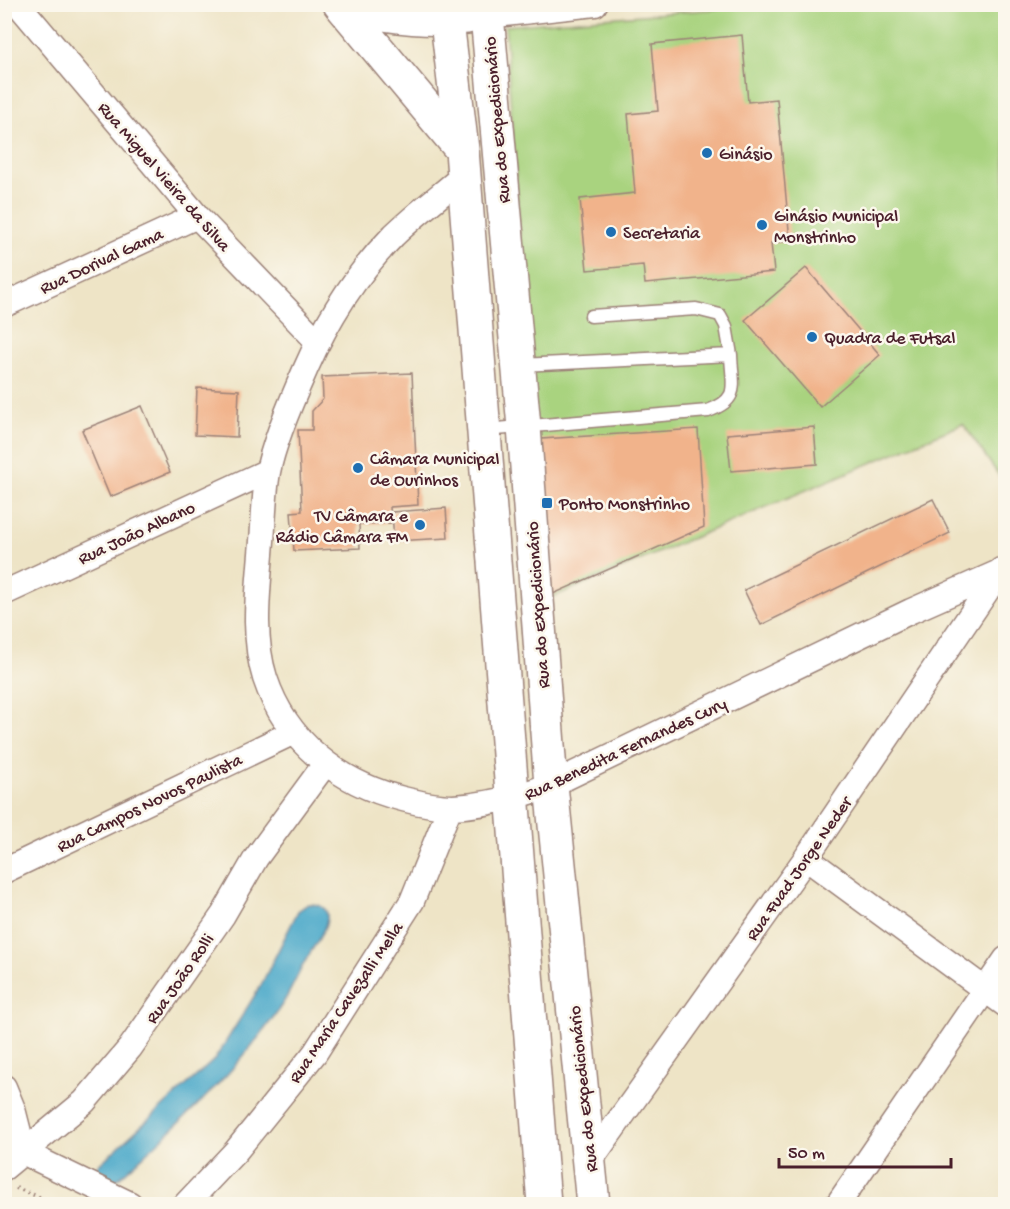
<svg xmlns="http://www.w3.org/2000/svg" width="1010" height="1209" font-family="'Gochi Hand',sans-serif">
	<rect width="100%" height="100%" fill="#fbf7ec"/>
	<filter id="ink" filterUnits="userSpaceOnUse"><feTurbulence type="fractalNoise" baseFrequency=".0167" numOctaves="2"/><feDisplacementMap in="SourceGraphic" scale="12" xChannelSelector="R" yChannelSelector="G"/><feConvolveMatrix kernelMatrix="1 2 1 2 8 2 1 2 1" color-interpolation-filters="sRGB"/></filter>
	<filter id="wash" filterUnits="userSpaceOnUse"><feTurbulence type="fractalNoise" baseFrequency=".008" numOctaves="4" result="noise"/><feDisplacementMap in="SourceGraphic" scale="24" xChannelSelector="R" yChannelSelector="G"/><feGaussianBlur stdDeviation="1.35" result="paint"/><feColorMatrix in="noise" values="0 0 0 0 0 0 0 0 0 0 0 0 0 0 0 0 0 1.4 0 .05"/><feComposite in="paint" operator="in"/></filter>
	<g filter="url(#wash)">
		<rect width="100%" height="100%" fill="#eee4c6"/>
		<!-- green -->
		<path fill="#a9d37f" stroke="#7a7955" stroke-width="1.5" d="M767 5H1005V484L963 424 546 600 505 26Z"/>
		<!-- water -->
		<path fill="#4aa8c9" stroke="#4a647a" stroke-width="1.5" d="M308 904C347 904 316 942 307 958 298 973 292 989 283 1003 238 1073 171 1131 110 1186L92 1171 215 1059 260 987 298 911Z"/>
		<g id="blocks">
			<!-- building -->
			<path fill="#f1b38b" d="M742 35 748 102 777 99 790 241 771 243 774 272 645 284 643 265 587 270 580 199 635 193 628 114 658 111 652 44Z
				M806 268 880 355 820 407 745 320Z
				M412 373 418 505 390 507 391 523 359 524 360 548 294 551 291 512 302 511 298 430H312V411L323 399 322 377Z
				M197 388 239 390 237 437 195 435Z
				M142 406 170 472 110 497 82 430Z
				M814 427 817 464 731 471 727 434Z
				M698 429 704 527 551 595 541 439Z
				M933 499 950 533 761 625 744 590Z
				M446 508 448 538 394 541 392 512Z"/>
		</g>
	</g>
	<g filter="url(#ink)">
		<use href="#blocks" fill-opacity="0" stroke="#9c8278" stroke-width="1.5"/>
		<g fill="none" stroke-linecap="round" stroke-linejoin="round">
			<defs>
				<path id="lane" d="M591 316 696 309 720 315 726 326 731 355
					M485 430 708 411C741 399 732 386 731 355L520 365"/>
				<path id="street" d="M18 4 197 216 318 342
					M487 16 595 4
					M464 175C441 195 416 214 394 235 357 273 327 320 306 368 294 395 273 444 268 472 264 494 264 518 262 541 259 585 251 634 265 678 286 742 339 783 403 799 419 803 437 807 453 807 488 805 518 797 551 785L911 611 1006 569
					M4 305 197 216
					M4 593 268 471
					M806 858 1006 1005
					M4 871 294 732
					M4 1087 13 1109 24 1152
					M4 1143 130 1204
					M590 1161 806 858 1001 570
					M4 1168 84 1102 130 1048 223 915 256 858 325 764
					M186 1204 236 1151 315 1053 412 901 450 807
					M838 1204 1006 959"/>
				<path id="secondary" d="M340 4 462 150
					M342 4C384 17 423 21 467 17
					M445 4 462 150 544 1204
					M486 4 524 427 551 785 593 1204"/>
			</defs>
			<!-- lane casing -->
			<use href="#lane" stroke="#9c8278" stroke-width="15"/>
			<!-- street casing -->
			<use href="#street" stroke="#9c8278" stroke-width="27"/>
			<!-- secondary casing -->
			<use href="#secondary" stroke="#9c8278" stroke-width="36"/>
			<!-- path -->
			<path stroke="#9c8278" stroke-width="4" stroke-dasharray="1.5 4.5" stroke-linecap="butt" d="M16 1188 57 1204"/>
			<!-- lane -->
			<use href="#lane" stroke="#fff" stroke-width="12"/>
			<!-- street -->
			<use href="#street" stroke="#fff" stroke-width="24"/>
			<!-- secondary -->
			<use href="#secondary" stroke="#fff" stroke-width="33"/>
		</g>
	</g>
	<!-- markers -->
	<g fill="#1f6fb2" stroke="#fbf7ec" stroke-width="2">
		<circle cx="707" cy="153" r="6"/>
		<circle cx="762" cy="225" r="6"/>
		<circle cx="611" cy="232" r="6"/>
		<circle cx="812" cy="337" r="6"/>
		<circle cx="358" cy="468" r="6"/>
		<rect x="541" y="497" width="12" height="12" rx="3"/>
		<circle cx="420" cy="525" r="6"/>
	</g>
	<g text-anchor="middle" stroke-width="5" stroke-linejoin="round" paint-order="stroke">
		<!-- street labels -->
		<g font-size="18" fill="#4a1f2b" stroke="#fbf7ec">
			<text transform="translate(496 120) rotate(-95)" y="6">Rua do Expedicionário</text>
			<text transform="translate(165 176) rotate(49)" y="6">Rua Miguel Vieira da Silva</text>
			<text transform="translate(101 260) rotate(-25)" y="6">Rua Dorival Gama</text>
			<text transform="translate(136 532) rotate(-25)" y="6">Rua João Albano</text>
			<text transform="translate(537 605) rotate(-94)" y="6">Rua do Expedicionário</text>
			<text transform="translate(625 748) rotate(-25)" y="6">Rua Benedita Fernandes Cury</text>
			<text transform="translate(149 802) rotate(-26)" y="6">Rua Campos Novos Paulista</text>
			<text transform="translate(798 868) rotate(-55)" y="6">Rua Fuad Jorge Neder</text>
			<text transform="translate(179 978) rotate(-55)" y="6">Rua João Rolli</text>
			<text transform="translate(345 1002) rotate(-56)" y="6">Rua Maria Cavezalli Mella</text>
			<text transform="translate(582 1089) rotate(-96)" y="6">Rua do Expedicionário</text>
		</g>
		<!-- poi labels -->
		<g font-size="18" fill="#4a1f2b" stroke="#fbf7ec" text-anchor="start">
			<text x="719" y="159">Ginásio</text>
			<text x="774" y="221">Ginásio Municipal<tspan x="774" dy="21">Monstrinho</tspan></text>
			<text x="623" y="238">Secretaria</text>
			<text x="824" y="343">Quadra de Futsal</text>
			<text x="370" y="464">Câmara Municipal<tspan x="370" dy="21">de Ourinhos</tspan></text>
			<text x="559" y="509">Ponto Monstrinho</text>
			<text x="408" y="521" text-anchor="end">TV Câmara e<tspan x="408" dy="21">Rádio Câmara FM</tspan></text>
		</g>
	</g>
	<!-- margin -->
	<rect width="1010" height="1209" fill="none" stroke="#fbf7ec" stroke-width="24"/>
	<!-- scale -->
	<path d="M779 1158v9h172v-9" fill="none" stroke="#4a1f2b" stroke-width="3"/>
	<text x="788" y="1158" font-size="18" fill="#4a1f2b" stroke="#fbf7ec" stroke-width="4.5" paint-order="stroke">50 m</text>
</svg>
